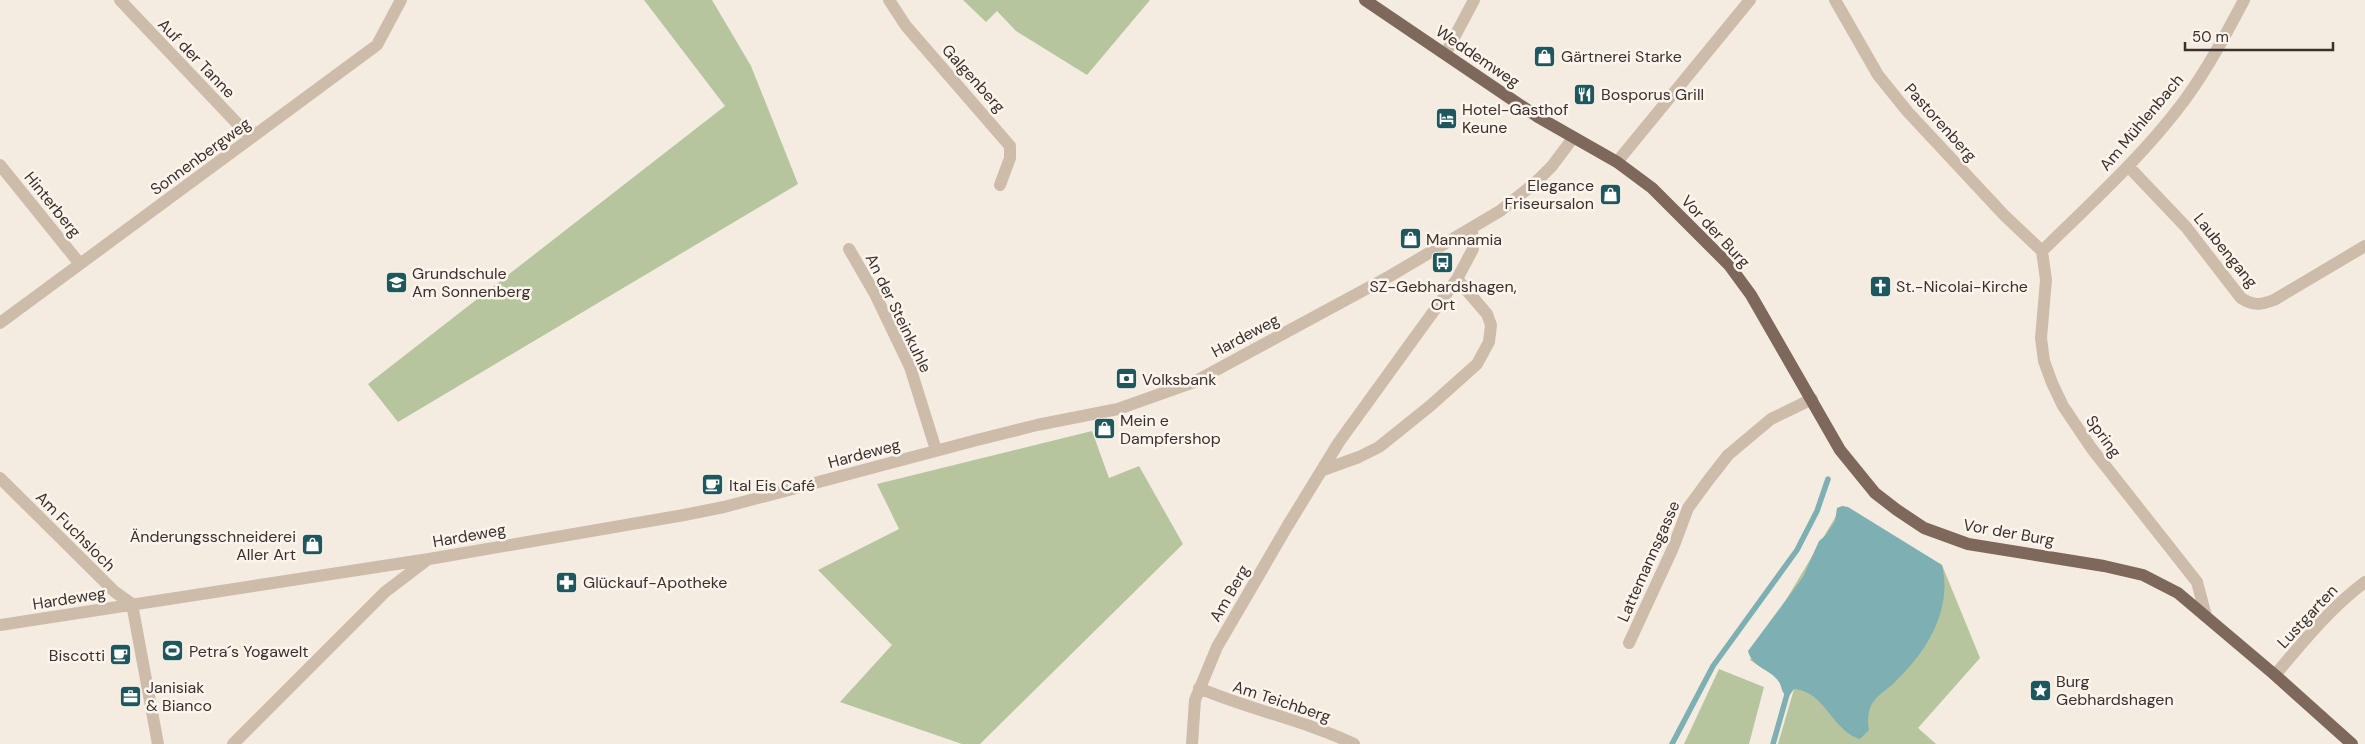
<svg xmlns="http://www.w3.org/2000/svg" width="2365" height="744" font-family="'DM Sans',sans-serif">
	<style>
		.green { fill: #b7c59f }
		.water { fill: #7eafb3 }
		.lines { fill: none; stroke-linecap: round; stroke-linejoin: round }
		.stream { stroke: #7eafb3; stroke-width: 5.5 }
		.minor { stroke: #cebcab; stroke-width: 12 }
		.major { stroke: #7e685b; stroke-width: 12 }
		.labels { text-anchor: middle; stroke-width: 5; stroke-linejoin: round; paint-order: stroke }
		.street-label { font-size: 16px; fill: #3b302b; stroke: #fbf5ed }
		.poi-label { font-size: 16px; fill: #3b302b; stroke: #fbf5ed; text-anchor: start }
	</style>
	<rect width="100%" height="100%" fill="#f4ece0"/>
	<path class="green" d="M 644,0 L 712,0 L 751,66 L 798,184 L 398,422 L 368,384 L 725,106 Z
		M 963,0 L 1150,0 L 1087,75 L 1016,31 L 997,11 L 986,22 Z
		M 1092,431 L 1109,478 L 1139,466 L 1183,544 L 980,744 L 962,744 L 840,702 L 892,645 L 818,570 L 899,529 L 877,484 Z
		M 1842,506 L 1942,565 L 1980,658 L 1918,728 L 1936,744 L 1778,744 L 1794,689 L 1750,660 Z
		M 1719,669 L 1764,687 L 1749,744 L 1684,744 Z"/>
	<path class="water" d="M 1842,506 L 1848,507 L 1942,565 C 1953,610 1926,653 1894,683 C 1888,689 1879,694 1874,701 C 1868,708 1867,721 1869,730 L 1860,739 C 1832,731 1825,691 1794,689 L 1789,696 L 1786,696 C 1781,691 1782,687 1779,682 C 1770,668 1753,669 1748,651 L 1803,577 L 1819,541 L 1825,536 L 1835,521 L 1837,508 Z"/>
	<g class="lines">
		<path class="stream" d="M 1672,744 L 1713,666 L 1797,550 L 1817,511 L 1828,479
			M 1773,744 L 1788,691"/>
		<path class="minor" d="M 120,0 L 251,138
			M 889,0 L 906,26 L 1010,146 L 1010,158 L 1000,185
			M 1835,0 L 1878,75 L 1907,111 L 2004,215 L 2042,251
			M 1446,53 L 1474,0
			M 1617,162 L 1750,0
			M 0,165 L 80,264
			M 2128,166 L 2186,227 L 2241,298 C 2253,306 2261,305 2274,300 L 2365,246
			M 849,249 L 875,294 L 910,367 L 936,450
			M 2042,251 L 2046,280 L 2041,338 L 2044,361 L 2052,383 L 2063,406 L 2092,449 L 2197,582 L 2206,616
			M 2042,251 C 2091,203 2143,156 2184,101 C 2207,70 2226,34 2244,0
			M 0,323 L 377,45 L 401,0
			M 1323,470 L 1359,457 L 1379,447 L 1430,406 L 1477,364 L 1489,342 L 1491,325 L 1487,314 L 1457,279
			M 0,478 L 115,592 L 132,604
			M 132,604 L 158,744
			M 0,625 L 429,559 L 684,515 L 724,507 L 977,440 L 1037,425 L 1118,409 L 1194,382 L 1390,276 L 1500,211 L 1535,183 L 1552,166 L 1573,138
			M 1629,643 L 1673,548 L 1688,508 L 1707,482 L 1728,455 L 1771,419 L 1812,399
			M 2275,675 C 2303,642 2330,608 2365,582
			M 1199,688 C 1250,710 1304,720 1354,744
			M 233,744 L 385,592 L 427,560
			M 1192,744 L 1195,700 L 1217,647 L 1288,525 L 1339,442 L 1457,279 L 1473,249 L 1472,228"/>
		<path class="major" d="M 1365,0 L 1538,117 L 1617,162 L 1652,188 L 1729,265 L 1751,295 L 1840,450 L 1875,493 L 1897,510 L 1924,528 L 1968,544 L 2104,566 L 2143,575 L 2178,593 L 2275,675 L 2352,744"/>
	</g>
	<defs>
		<symbol id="shop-square" viewBox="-11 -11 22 22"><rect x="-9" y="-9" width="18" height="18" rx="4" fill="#1e585f" stroke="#fbf5ed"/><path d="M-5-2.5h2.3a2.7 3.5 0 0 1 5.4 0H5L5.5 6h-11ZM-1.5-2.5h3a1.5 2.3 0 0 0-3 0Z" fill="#fff"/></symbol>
		<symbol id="restaurant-square" viewBox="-11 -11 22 22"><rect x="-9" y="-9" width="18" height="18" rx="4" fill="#1e585f" stroke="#fbf5ed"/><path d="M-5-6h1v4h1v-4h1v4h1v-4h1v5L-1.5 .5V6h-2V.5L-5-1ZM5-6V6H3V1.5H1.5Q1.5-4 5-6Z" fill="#fff"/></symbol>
		<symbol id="hotel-square" viewBox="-11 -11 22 22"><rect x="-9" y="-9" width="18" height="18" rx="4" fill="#1e585f" stroke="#fbf5ed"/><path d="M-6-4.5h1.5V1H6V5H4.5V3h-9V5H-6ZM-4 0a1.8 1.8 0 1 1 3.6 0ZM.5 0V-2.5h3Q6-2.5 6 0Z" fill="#fff"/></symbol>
		<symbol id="bus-square" viewBox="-11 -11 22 22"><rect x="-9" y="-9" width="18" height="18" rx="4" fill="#1e585f" stroke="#fbf5ed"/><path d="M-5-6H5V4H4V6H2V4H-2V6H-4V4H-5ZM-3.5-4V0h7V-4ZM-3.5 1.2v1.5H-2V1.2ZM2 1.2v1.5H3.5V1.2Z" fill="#fff"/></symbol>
		<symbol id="school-square" viewBox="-11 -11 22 22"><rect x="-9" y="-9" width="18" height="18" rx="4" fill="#1e585f" stroke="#fbf5ed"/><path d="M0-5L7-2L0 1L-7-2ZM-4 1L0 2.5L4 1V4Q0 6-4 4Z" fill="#fff"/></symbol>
		<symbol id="church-square" viewBox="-11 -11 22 22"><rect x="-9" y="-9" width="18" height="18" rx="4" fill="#1e585f" stroke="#fbf5ed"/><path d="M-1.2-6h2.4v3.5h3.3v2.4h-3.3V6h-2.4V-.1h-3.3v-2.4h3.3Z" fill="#fff"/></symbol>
		<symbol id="bank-square" viewBox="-11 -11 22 22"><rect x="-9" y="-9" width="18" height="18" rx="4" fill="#1e585f" stroke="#fbf5ed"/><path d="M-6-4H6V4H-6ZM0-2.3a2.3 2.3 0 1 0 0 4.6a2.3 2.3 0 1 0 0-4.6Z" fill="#fff"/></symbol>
		<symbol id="cafe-square" viewBox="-11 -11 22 22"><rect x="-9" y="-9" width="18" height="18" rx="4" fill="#1e585f" stroke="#fbf5ed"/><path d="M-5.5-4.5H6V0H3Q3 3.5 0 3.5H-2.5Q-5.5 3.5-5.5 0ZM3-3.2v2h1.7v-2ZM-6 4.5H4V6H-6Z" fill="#fff"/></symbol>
		<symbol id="pharmacy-square" viewBox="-11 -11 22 22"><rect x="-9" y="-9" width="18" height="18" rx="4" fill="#1e585f" stroke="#fbf5ed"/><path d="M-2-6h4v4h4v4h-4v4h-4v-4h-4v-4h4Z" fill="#fff"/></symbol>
		<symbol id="stadium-square" viewBox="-11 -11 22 22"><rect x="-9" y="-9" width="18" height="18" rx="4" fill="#1e585f" stroke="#fbf5ed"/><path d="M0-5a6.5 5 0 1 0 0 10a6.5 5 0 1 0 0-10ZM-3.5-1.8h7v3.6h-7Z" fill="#fff"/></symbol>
		<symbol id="sight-square" viewBox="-11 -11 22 22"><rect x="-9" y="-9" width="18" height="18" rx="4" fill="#1e585f" stroke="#fbf5ed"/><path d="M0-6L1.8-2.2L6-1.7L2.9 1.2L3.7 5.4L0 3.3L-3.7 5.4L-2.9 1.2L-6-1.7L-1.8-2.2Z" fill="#fff"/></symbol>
		<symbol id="office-square" viewBox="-11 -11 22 22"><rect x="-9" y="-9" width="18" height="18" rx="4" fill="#1e585f" stroke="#fbf5ed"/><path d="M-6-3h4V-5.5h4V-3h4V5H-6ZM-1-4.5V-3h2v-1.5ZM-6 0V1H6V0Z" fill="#fff"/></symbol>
	</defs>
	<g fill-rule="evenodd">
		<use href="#shop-square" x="1532" y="44" width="25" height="25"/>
		<use href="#restaurant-square" x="1572" y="82" width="25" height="25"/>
		<use href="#hotel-square" x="1434" y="106" width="25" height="25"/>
		<use href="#shop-square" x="1598" y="182" width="25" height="25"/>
		<use href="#shop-square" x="1398" y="226" width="25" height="25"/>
		<use href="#bus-square" x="1430" y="250" width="25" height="25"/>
		<use href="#school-square" x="384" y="270" width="25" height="25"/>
		<use href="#church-square" x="1868" y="274" width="25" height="25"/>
		<use href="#bank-square" x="1114" y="366" width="25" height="25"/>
		<use href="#shop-square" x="1092" y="416" width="25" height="25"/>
		<use href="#cafe-square" x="700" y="472" width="25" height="25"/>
		<use href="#shop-square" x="300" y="532" width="25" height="25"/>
		<use href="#pharmacy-square" x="554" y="570" width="25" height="25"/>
		<use href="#stadium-square" x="160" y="638" width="25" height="25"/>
		<use href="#cafe-square" x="108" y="642" width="25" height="25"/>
		<use href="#sight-square" x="2028" y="678" width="25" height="25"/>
		<use href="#office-square" x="118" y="684" width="25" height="25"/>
	</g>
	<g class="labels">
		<g class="street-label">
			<text transform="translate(1478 56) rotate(34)" y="6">Weddemweg</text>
			<text transform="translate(197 58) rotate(46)" y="6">Auf der Tanne</text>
			<text transform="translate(974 78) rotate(48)" y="6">Galgenberg</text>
			<text transform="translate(1941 122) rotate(48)" y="6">Pastorenberg</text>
			<text transform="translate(2141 122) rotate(-50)" y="6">Am Mühlenbach</text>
			<text transform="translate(200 156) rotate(-36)" y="6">Sonnenbergweg</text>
			<text transform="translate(53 204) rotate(51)" y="6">Hinterberg</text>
			<text transform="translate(1716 231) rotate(47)" y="6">Vor der Burg</text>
			<text transform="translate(2226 250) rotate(51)" y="6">Laubengang</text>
			<text transform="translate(899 313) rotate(64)" y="6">An der Steinkuhle</text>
			<text transform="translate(1245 335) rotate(-28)" y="6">Hardeweg</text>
			<text transform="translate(2104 436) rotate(54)" y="6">Spring</text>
			<text transform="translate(864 453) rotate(-15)" y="6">Hardeweg</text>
			<text transform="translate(76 531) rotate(45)" y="6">Am Fuchsloch</text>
			<text transform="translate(2009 532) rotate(10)" y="6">Vor der Burg</text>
			<text transform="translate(469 535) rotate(-10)" y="6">Hardeweg</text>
			<text transform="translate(1648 561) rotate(-66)" y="6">Lattemannsgasse</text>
			<text transform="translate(1229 593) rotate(-60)" y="6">Am Berg</text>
			<text transform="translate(69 598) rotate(-9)" y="6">Hardeweg</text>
			<text transform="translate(2307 616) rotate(-47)" y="6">Lustgarten</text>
			<text transform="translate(1282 701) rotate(18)" y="6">Am Teichberg</text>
		</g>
		<g class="poi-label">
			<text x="1561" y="62">Gärtnerei Starke</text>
			<text x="1601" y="100">Bosporus Grill</text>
			<text x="1462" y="115">Hotel-Gasthof<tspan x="1462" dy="18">Keune</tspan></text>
			<text x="1594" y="191" text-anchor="end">Elegance<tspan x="1594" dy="18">Friseursalon</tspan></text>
			<text x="1426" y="245">Mannamia</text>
			<text x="412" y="279">Grundschule<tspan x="412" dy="18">Am Sonnenberg</tspan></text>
			<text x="1443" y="292" text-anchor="middle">SZ-Gebhardshagen,<tspan x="1443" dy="18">Ort</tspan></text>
			<text x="1896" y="292">St.-Nicolai-Kirche</text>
			<text x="1142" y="385">Volksbank</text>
			<text x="1120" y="426">Mein e<tspan x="1120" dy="18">Dampfershop</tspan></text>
			<text x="729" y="491">Ital Eis Café</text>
			<text x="296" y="542" text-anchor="end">Änderungsschneiderei<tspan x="296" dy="18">Aller Art</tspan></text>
			<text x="583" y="588">Glückauf-Apotheke</text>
			<text x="189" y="657">Petra´s Yogawelt</text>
			<text x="105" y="661" text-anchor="end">Biscotti</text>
			<text x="2056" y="687">Burg<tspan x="2056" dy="18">Gebhardshagen</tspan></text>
			<text x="146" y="693">Janisiak<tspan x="146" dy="18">&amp; Bianco</tspan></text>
		</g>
	</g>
	<path d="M2185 42v8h148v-8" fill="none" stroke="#3b302b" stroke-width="2.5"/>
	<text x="2192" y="42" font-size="15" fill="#3b302b" stroke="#fbf5ed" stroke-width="4" paint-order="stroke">50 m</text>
</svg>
